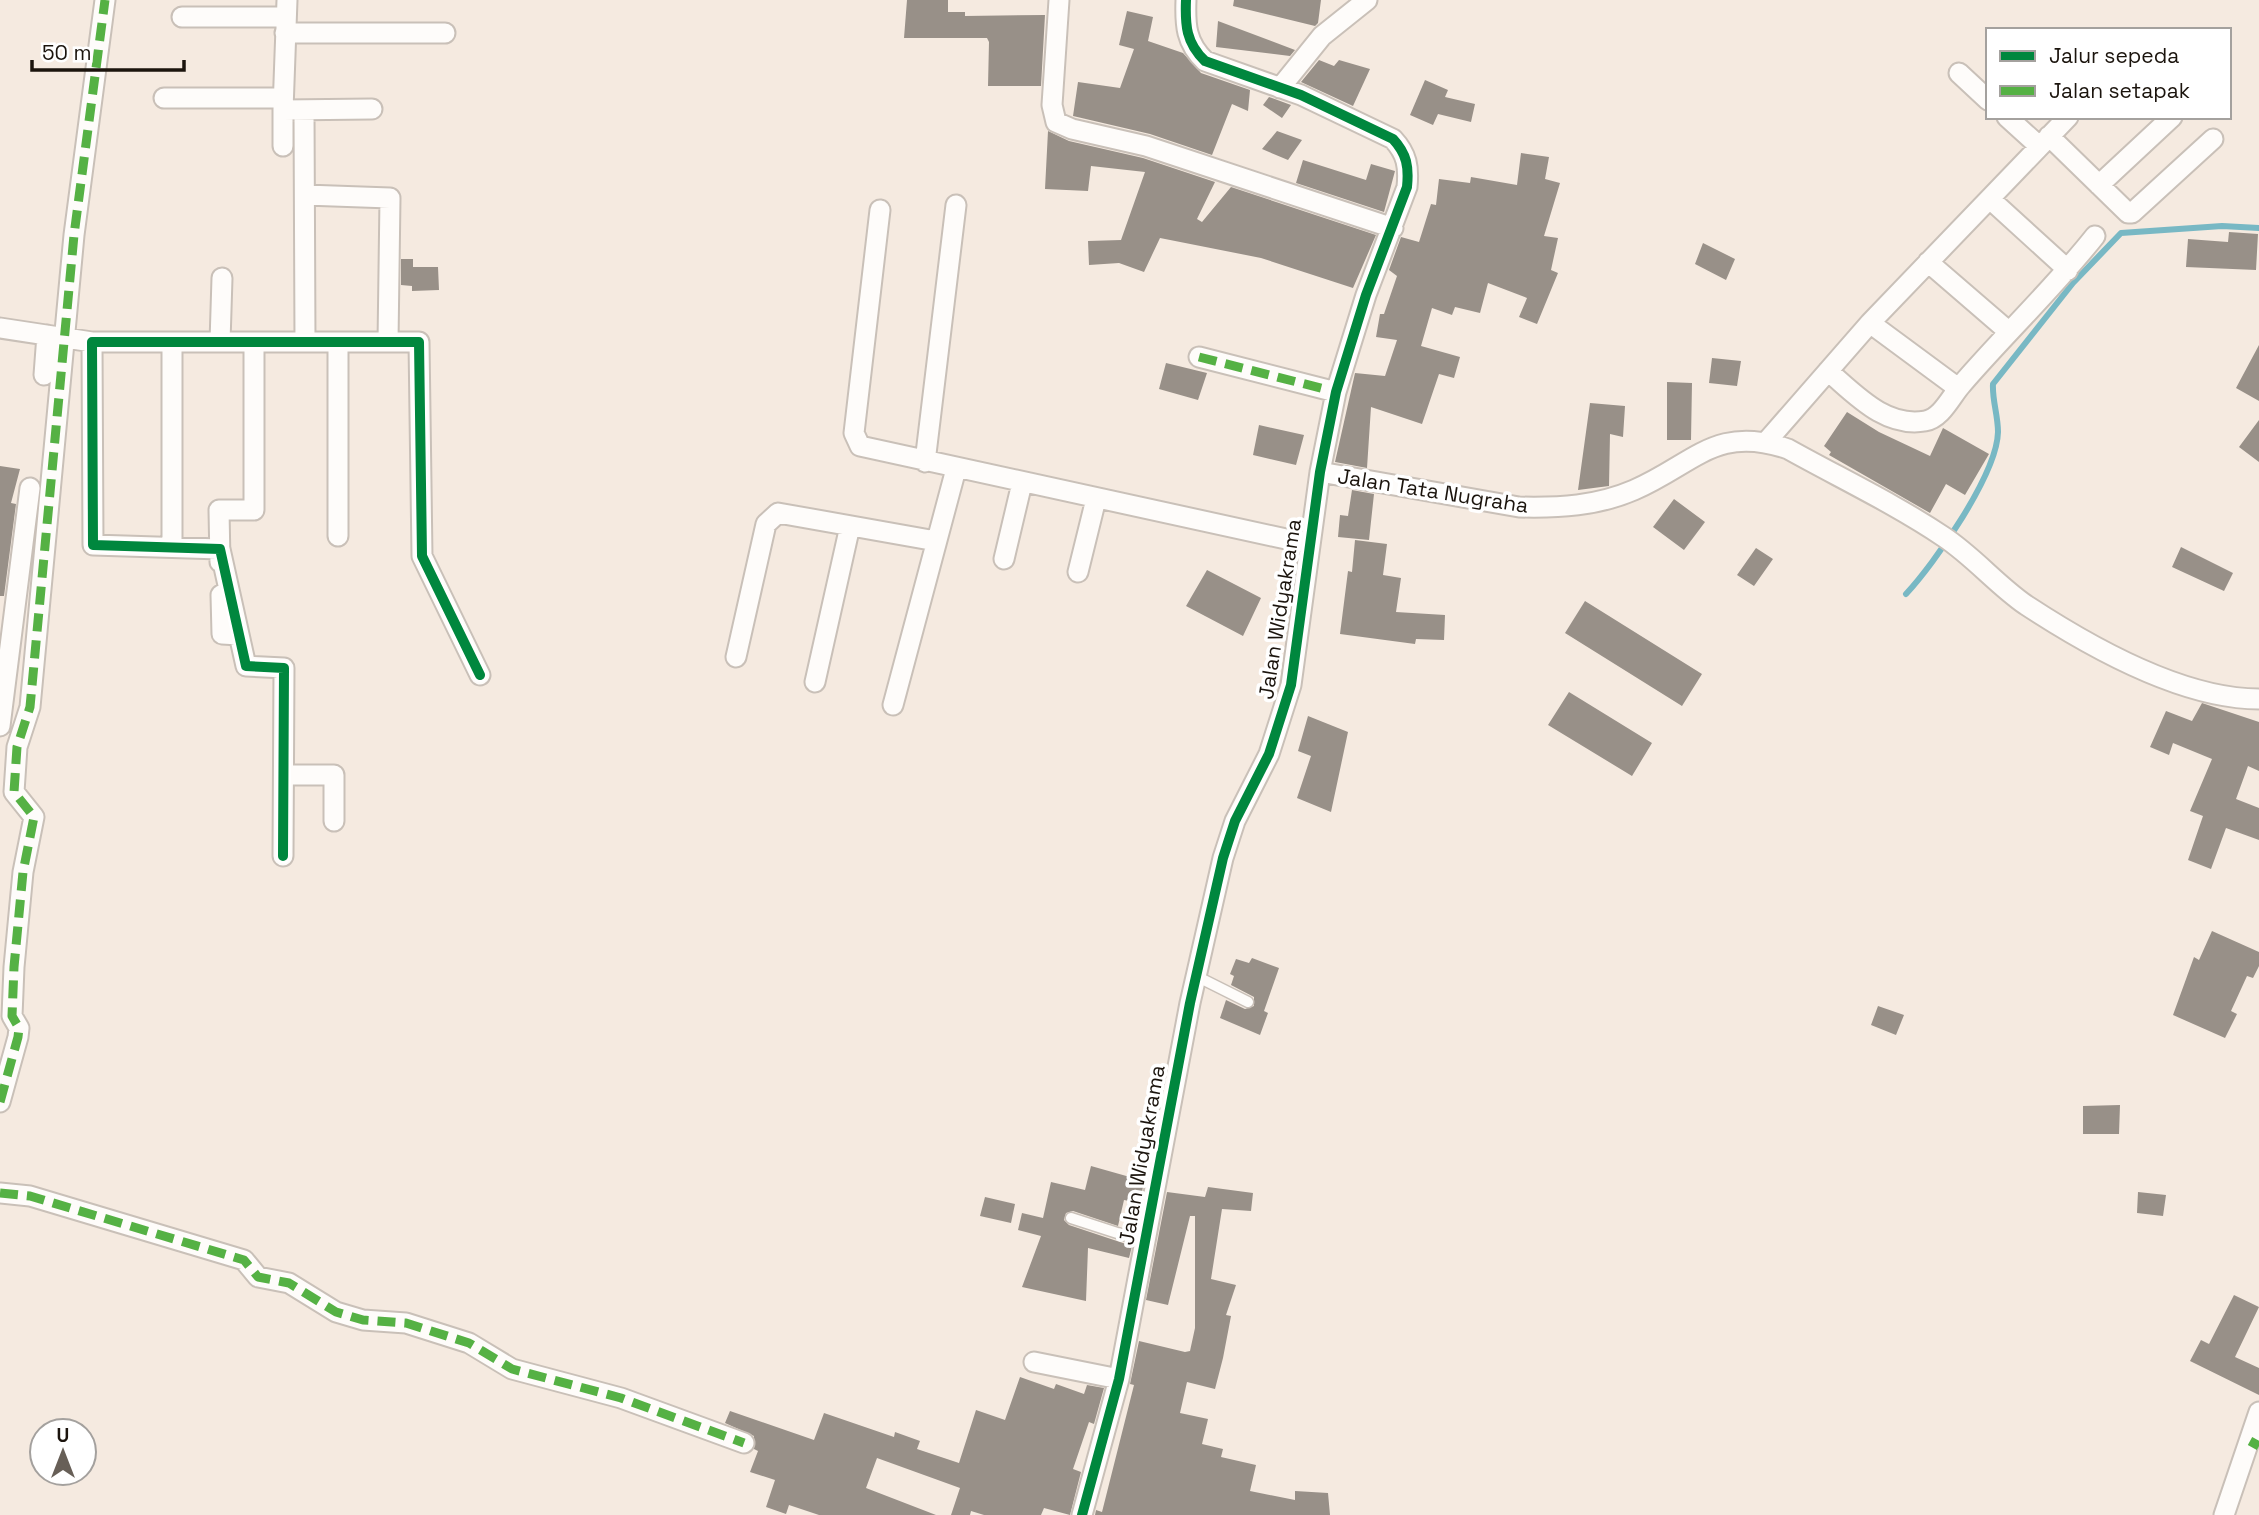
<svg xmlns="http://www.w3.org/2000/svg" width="2259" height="1515" font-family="'Space Grotesk',sans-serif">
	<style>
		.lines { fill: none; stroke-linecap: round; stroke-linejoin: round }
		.stream { stroke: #78b8c4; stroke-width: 6 }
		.building { fill: #989088 }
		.lane-casing { stroke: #c9c0b8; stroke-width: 13 }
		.street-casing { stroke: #c9c0b8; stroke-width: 23 }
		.lane { stroke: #fefcfa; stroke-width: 10 }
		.street { stroke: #fefcfa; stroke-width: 19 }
		.quiet { stroke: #55b144; stroke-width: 9; stroke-dasharray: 18 9; stroke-linecap: butt }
		.cycleway-casing { stroke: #fff; stroke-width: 15 }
		.cycleway { stroke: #00873e; stroke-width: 10 }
		.labels { text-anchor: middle; stroke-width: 7; stroke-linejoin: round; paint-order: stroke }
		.street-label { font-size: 21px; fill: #1b140d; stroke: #fff }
	</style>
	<rect width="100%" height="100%" fill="#f5eae0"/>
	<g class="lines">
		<path class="stream" d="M 1906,594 C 1935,563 1997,474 1998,432 C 1998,415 1992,400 1993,384 L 2073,283 L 2121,233 L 2222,226 L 2259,228"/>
	</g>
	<path class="building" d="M 907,0 L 948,0 L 948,12 L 965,12 L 965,16 L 1045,15 L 1041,86 L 988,86 L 989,42 L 987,38 L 904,38 Z
		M 1234,0 L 1321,0 L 1318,23 L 1315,26 L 1233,6 Z
		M 1127,11 L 1153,17 L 1148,41 L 1183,53 L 1201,73 L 1250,90 L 1248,111 L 1232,104 L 1212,155 L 1150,134 L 1073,116 L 1078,82 L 1120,88 L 1134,49 L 1119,45 Z
		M 1218,21 L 1295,50 L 1290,56 L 1216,47 Z
		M 1319,60 L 1334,66 L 1339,60 L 1370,69 L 1353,106 L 1301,82 Z
		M 1425,80 L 1448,90 L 1445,97 L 1475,104 L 1471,122 L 1438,114 L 1433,125 L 1410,115 Z
		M 1269,97 L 1291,105 L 1282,118 L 1263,105 Z
		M 1048,131 L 1069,141 L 1143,158 L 1215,182 L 1197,219 L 1202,222 L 1231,187 L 1376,235 L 1353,288 L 1261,258 L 1160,238 L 1144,272 L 1119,263 L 1089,265 L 1088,241 L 1121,240 L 1145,172 L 1091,166 L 1088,191 L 1045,189 Z
		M 1277,131 L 1302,140 L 1288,160 L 1262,149 Z
		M 1521,153 L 1549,157 L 1545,179 L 1560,183 L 1544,236 L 1558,238 L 1551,270 L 1558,273 L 1537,324 L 1519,317 L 1527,298 L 1488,283 L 1480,313 L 1455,307 L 1452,315 L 1432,308 L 1421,346 L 1460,357 L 1454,378 L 1439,374 L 1422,424 L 1371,407 L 1367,468 L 1335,462 L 1355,373 L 1385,376 L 1397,340 L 1376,337 L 1380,314 L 1384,314 L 1397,276 L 1389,270 L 1401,237 L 1419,242 L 1431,204 L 1436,205 L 1439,179 L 1470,183 L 1471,177 L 1517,185 Z
		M 1303,160 L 1366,180 L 1371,164 L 1395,171 L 1384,212 L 1296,183 Z
		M 2229,232 L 2258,234 L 2256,270 L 2186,267 L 2188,239 L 2228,242 Z
		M 1703,243 L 1735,259 L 1726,280 L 1695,264 Z
		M 401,259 L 413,259 L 413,267 L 438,267 L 439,290 L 412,291 L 412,286 L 401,285 Z
		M 2259,345 L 2259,401 L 2236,388 Z
		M 1712,358 L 1741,361 L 1737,386 L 1709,383 Z
		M 1166,363 L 1207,373 L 1198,400 L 1159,389 Z
		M 1667,382 L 1692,383 L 1691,440 L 1667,440 Z
		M 1590,403 L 1625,406 L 1623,437 L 1610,434 L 1609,486 L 1578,490 Z
		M 1847,412 L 1879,432 L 1930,456 L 1943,428 L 1989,454 L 1965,495 L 1946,484 L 1930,513 L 1829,455 L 1831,452 L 1824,446 Z
		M 2259,420 L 2259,462 L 2239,447 Z
		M 1259,425 L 1304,435 L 1296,465 L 1253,455 Z
		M 0,466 L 20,469 L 11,503 L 16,504 L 4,596 L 0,596 Z
		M 1352,490 L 1374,494 L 1369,540 L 1338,537 L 1340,515 L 1348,516 Z
		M 1674,499 L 1705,522 L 1684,550 L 1653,527 Z
		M 1355,540 L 1387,544 L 1383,575 L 1401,578 L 1396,612 L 1445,615 L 1444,640 L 1416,639 L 1415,644 L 1340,634 L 1348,571 L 1352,572 Z
		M 2181,547 L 2233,573 L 2224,591 L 2172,567 Z
		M 1756,548 L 1773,559 L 1754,586 L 1737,575 Z
		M 1207,570 L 1261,598 L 1243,636 L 1186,606 Z
		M 1585,601 L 1702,674 L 1682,706 L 1565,633 Z
		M 1569,692 L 1652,743 L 1632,776 L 1548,725 Z
		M 2202,703 L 2259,722 L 2259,771 L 2248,766 L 2236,799 L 2259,808 L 2259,840 L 2226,828 L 2211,869 L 2188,860 L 2203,816 L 2190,811 L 2212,759 L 2173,743 L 2169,755 L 2150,747 L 2166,711 L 2192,721 Z
		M 1308,716 L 1348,732 L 1331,812 L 1297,798 L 1311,756 L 1298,751 Z
		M 2212,931 L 2259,952 L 2259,966 L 2253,978 L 2247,976 L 2231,1011 L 2237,1014 L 2225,1038 L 2173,1015 L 2194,957 L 2199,960 Z
		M 1252,958 L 1279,968 L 1264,1011 L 1268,1013 L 1260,1035 L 1220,1018 L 1226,1000 L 1245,1009 L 1254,1006 L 1254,997 L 1231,985 L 1234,976 L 1230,974 L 1236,959 L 1249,963 Z
		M 1878,1006 L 1904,1015 L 1896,1035 L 1871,1025 Z
		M 2120,1105 L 2119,1134 L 2083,1134 L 2083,1106 Z
		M 1091,1166 L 1144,1181 L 1140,1203 L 1124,1200 L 1118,1226 L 1073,1211 L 1066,1213 L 1064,1220 L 1069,1225 L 1132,1246 L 1129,1258 L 1088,1248 L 1086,1301 L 1022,1287 L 1041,1236 L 1018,1230 L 1022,1213 L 1043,1218 L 1051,1182 L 1085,1190 Z
		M 1208,1187 L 1253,1193 L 1251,1211 L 1222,1209 L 1211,1279 L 1236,1285 L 1226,1315 L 1231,1316 L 1223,1358 L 1215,1389 L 1187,1382 L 1180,1413 L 1208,1419 L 1202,1444 L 1223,1449 L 1221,1457 L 1256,1465 L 1250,1491 L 1295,1500 L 1295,1491 L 1328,1493 L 1330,1515 L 1095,1515 L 1096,1510 L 1102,1512 L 1134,1385 L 1130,1384 L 1139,1341 L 1185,1352 L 1190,1351 L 1195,1328 L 1195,1216 L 1190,1216 L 1168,1305 L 1146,1300 L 1167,1192 L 1205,1197 Z
		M 2138,1192 L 2166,1195 L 2163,1216 L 2137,1213 Z
		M 985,1197 L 1015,1204 L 1011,1223 L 980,1216 Z
		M 2234,1295 L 2259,1307 L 2235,1357 L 2259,1368 L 2259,1395 L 2190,1361 L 2201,1340 L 2209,1344 Z
		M 1020,1377 L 1054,1389 L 1056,1384 L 1084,1394 L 1087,1385 L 1104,1388 L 1094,1424 L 1089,1422 L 1073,1469 L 1081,1472 L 1070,1515 L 1044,1508 L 1041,1515 L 984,1515 L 971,1511 L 970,1515 L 951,1515 L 960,1488 L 877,1458 L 866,1488 L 936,1515 L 819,1515 L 789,1505 L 786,1514 L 766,1507 L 775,1480 L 750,1472 L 758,1451 L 754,1449 L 754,1436 L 725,1423 L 730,1411 L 814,1440 L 824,1413 L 894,1437 L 895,1432 L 920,1441 L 917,1449 L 959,1463 L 976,1410 L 1005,1420 Z"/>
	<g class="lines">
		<defs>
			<path id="lane" d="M 1196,976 L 1248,1002
				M 1071,1218 L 1145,1242"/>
			<path id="street" d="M 287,0 L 283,110 L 372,109
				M 1059,0 L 1052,105 L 1056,122 L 1072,129 L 1146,146 L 1393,228
				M 182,17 L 286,17
				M 285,33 L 445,33
				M 1959,73 L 1988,100
				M 1280,88 L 1322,36 L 1367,0
				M 164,98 L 283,98
				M 283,110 L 283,146
				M 304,110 L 305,342
				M 2007,117 L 2039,146
				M 2049,136 L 2128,213 L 2132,213 L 2213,139
				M 2099,185 L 2172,117
				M 305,195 L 390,198 L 388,342
				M 1990,199 L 2068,270
				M 880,210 L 854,433 L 860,446 L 1309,544
				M 1928,262 L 2008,331
				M 1870,323 L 1958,388
				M 0,328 L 92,342
				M 172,342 L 172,547
				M 220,342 L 222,278
				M 338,342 L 338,536
				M 1199,357 L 1336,392
				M 1828,371 C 1855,394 1885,428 1925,421 C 1942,418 1951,396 1962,384 C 2005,334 2054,288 2095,236
				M 44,375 L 47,335
				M 1767,441 L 1870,323 L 2068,117
				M 925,462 L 956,205
				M 1320,472 L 1519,507 C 1559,508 1597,506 1634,490 C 1694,464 1716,424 1788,449 C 1840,478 1895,504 1944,537 C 1974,557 1997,585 2026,605 C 2090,647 2182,699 2259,699
				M 1004,559 L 1022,483
				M 220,562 L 219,510 L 254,510 L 254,342
				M 1078,572 L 1096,499
				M 221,595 L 222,634 L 239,635
				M 736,657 L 766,524 L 778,513 L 936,541
				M 815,682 L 850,526
				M 893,705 L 956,469
				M 0,726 L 30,488
				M 284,775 L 334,775 L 334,821
				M 283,856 L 284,668 L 246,666 L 220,549 L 93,545 L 92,342 L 419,342 L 422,556 L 480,675
				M 0,1102 L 18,1037 L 19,1028 L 12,1016 L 14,967 L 23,872 L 34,817 L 14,792 L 17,747 L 30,707 L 74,235 L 105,0
				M 0,1193 L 30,1196 L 244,1260 L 258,1277 L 289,1283 L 336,1312 L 363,1320 L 406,1323 L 469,1343 L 512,1369 L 621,1398 L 744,1443
				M 1034,1362 L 1119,1379
				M 1082,1515 L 1119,1379 L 1190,1003 L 1223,858 L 1235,821 L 1269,754 L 1291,685 L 1320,472 L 1336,392 L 1366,295 L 1407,187 C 1409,167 1407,154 1393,139 L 1301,95 L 1205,61 C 1186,43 1185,25 1186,0
				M 2224,1515 L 2259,1412"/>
		</defs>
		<use href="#lane" class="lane-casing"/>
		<use href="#street" class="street-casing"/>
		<use href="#lane" class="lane"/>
		<use href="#street" class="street"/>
		<path class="quiet" d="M 1199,357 L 1336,392
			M 0,1102 L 18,1037 L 19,1028 L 12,1016 L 14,967 L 23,872 L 34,817 L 14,792 L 17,747 L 30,707 L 74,235 L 105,0
			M 0,1193 L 30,1196 L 244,1260 L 258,1277 L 289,1283 L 336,1312 L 363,1320 L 406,1323 L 469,1343 L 512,1369 L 621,1398 L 744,1443
			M 2250,1441 L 2259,1446"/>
		<defs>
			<path id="cycleway" d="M 283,856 L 284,668 L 246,666 L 220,549 L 93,545 L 92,342 L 419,342 L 422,556 L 480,675
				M 1082,1515 L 1119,1379 L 1190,1003 L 1223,858 L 1235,821 L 1269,754 L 1291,685 L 1320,472 L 1336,392 L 1366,295 L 1407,187 C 1409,167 1407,154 1393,139 L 1301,95 L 1205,61 C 1186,43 1185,25 1186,0"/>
		</defs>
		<use href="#cycleway" class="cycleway-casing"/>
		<use href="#cycleway" class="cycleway"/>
	</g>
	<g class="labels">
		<g class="street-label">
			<text transform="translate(1433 491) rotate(9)" y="7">Jalan Tata Nugraha</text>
			<text transform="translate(1280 609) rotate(-81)" y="7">Jalan Widyakrama</text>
			<text transform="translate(1142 1155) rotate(-80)" y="7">Jalan Widyakrama</text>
		</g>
	</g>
	<rect x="1986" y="28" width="245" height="91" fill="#ffffff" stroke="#a4a19e" stroke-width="2"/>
	<rect x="2000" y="51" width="35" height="10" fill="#00873e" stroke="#a4a19e" stroke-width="2"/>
	<text x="2049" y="63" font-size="21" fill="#1b140d">Jalur sepeda</text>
	<rect x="2000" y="86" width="35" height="10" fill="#55b144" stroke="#a4a19e" stroke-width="2"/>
	<text x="2049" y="98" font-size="21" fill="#1b140d">Jalan setapak</text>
	<g transform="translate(63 1452)"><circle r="33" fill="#ffffff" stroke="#a4a19e" stroke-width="2"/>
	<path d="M0-5L12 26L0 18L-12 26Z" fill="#675f57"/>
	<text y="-10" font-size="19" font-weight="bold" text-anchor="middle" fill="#1b140d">U</text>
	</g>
	<path d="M32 60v10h152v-10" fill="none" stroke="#1b140d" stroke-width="3.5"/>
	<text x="42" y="60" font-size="21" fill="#1b140d" stroke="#ffffff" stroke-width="5" paint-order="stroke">50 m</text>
</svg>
